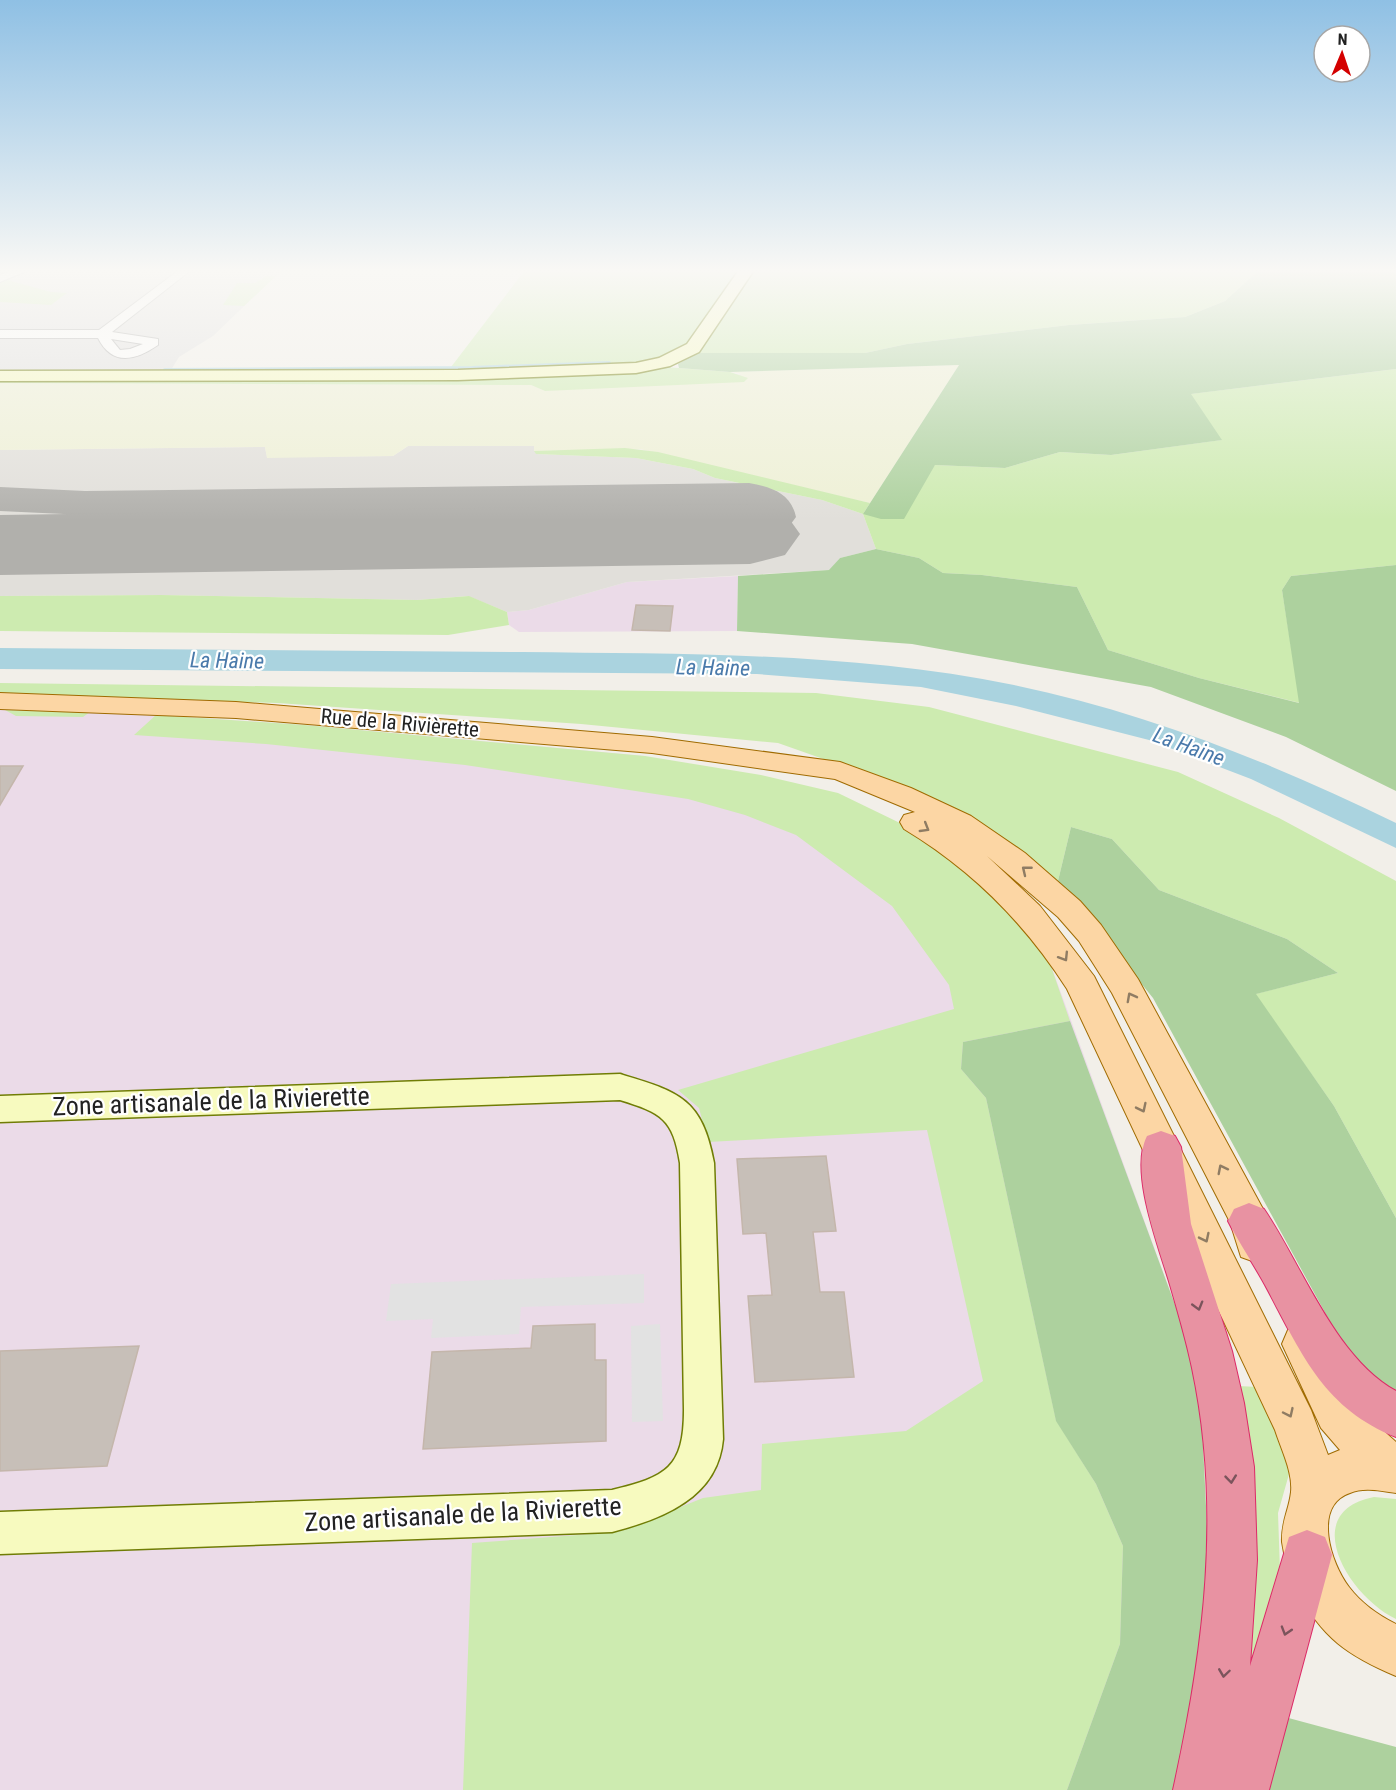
<svg xmlns="http://www.w3.org/2000/svg" width="1396" height="1790" font-family="'Roboto Condensed',sans-serif">
	<style>
		.residential { fill: #e0dfdf }
		.industrial { fill: #ebdbe8 }
		.airport { fill: #e1dfda }
		.farmland { fill: #eef0d5 }
		.grass { fill: #cdebb0 }
		.forest { fill: #add19e }
		.parking { fill: #e2e2e2 }
		.water { fill: #aad3df }
		.lines { fill: none; stroke-linecap: round; stroke-linejoin: round }
		.stream { stroke: #aad3df; stroke-width: 4 }
		.taxiway { fill: #b1b0ac; fill-rule: evenodd }
		.runway { fill: #b1b0ac; fill-rule: evenodd }
		.building { fill: #c7bfb8; stroke: #c4b6ab; stroke-width: 1.5 }
		.street-casing { stroke: #a9a9a9; stroke-width: 2 }
		.secondary-casing { stroke: #707d05; stroke-width: 3 }
		.primary-casing { stroke: #a06b00; stroke-width: 2 }
		.highway-casing { stroke: #dc2a67; stroke-width: 2 }
		.street { fill: #fff; fill-rule: evenodd }
		.secondary { fill: #f7fabf; fill-rule: evenodd }
		.primary { fill: #fcd6a4; fill-rule: evenodd }
		.highway { fill: #e892a2; fill-rule: evenodd }
		.oneway { stroke: #8f7c63 }
		.oneway2 { stroke: #7b545c }
		.labels { text-anchor: middle; stroke-width: 4.5; stroke-linejoin: round; paint-order: stroke }
		.street-label { font-size: 21px; fill: #222; stroke: #fff }
		.water-label { font-size: 22px; font-style: italic; fill: #4a7aab; stroke: #fff }
		.near-street-label { font-size: 26px; fill: #222; stroke: #fff }
	</style>
	<rect width="100%" height="100%" fill="#f2efe9"/>
	<path class="residential" d="M 0,270 L 282,270 L 213,336 L 179,357 L 169,373 L 0,373 Z"/>
	<path class="industrial" d="M 738,576 L 737,631 L 519,632 L 509,625 L 507,612 L 529,610 L 627,582 Z
		M 0,710 L 156,715 L 304,725 L 645,756 L 1046,952 L 1191,1348 L 1145,1790 L 0,1790 Z"/>
	<path class="airport" d="M 408,446 L 535,446 L 536,454 L 636,458 L 693,469 L 715,478 L 822,500 L 863,514 L 876,549 L 840,558 L 830,570 L 627,582 L 529,610 L 507,612 L 468,596 L 417,600 L 161,595 L 0,596 L 0,450 L 265,447 L 267,457 L 393,456 Z"/>
	<path class="farmland" d="M 959,365 L 870,503 L 640,449 L 534,451 L 534,446 L 408,446 L 393,456 L 267,458 L 265,447 L 0,450 L 0,383 L 531,385 L 545,391 L 743,374 L 730,372 Z"/>
	<path class="grass" d="M 525,270 L 1259,270 L 1225,301 L 1185,317 L 1069,325 L 907,344 L 865,353 L 696,353 L 678,364 L 448,371 Z
		M 266,276 L 276,276 L 244,306 L 223,305 L 237,283 L 255,283 Z
		M 4,279 L 51,292 L 67,293 L 51,305 L 0,302 L 0,280 Z
		M 666,367 L 730,372 L 748,378 L 744,382 L 545,391 L 531,385 L 0,383 L 0,380 L 633,372 Z
		M 1396,369 L 1396,565 L 1291,576 L 1282,590 L 1300,703 L 1199,678 L 1108,650 L 1077,587 L 982,575 L 943,573 L 919,558 L 876,549 L 863,514 L 822,500 L 715,478 L 693,469 L 636,458 L 536,454 L 534,451 L 625,448 L 658,452 L 870,503 L 863,514 L 935,465 L 1005,468 L 1060,452 L 1111,455 L 1221,440 L 1190,394 Z
		M 161,595 L 417,600 L 469,596 L 507,612 L 509,625 L 448,635 L 0,631 L 0,596 Z
		M 0,683 L 816,693 L 929,707 L 1178,772 L 1279,818 L 1396,881 L 1396,1218 L 1334,1106 L 1255,994 L 1338,973 L 1287,939 L 1159,890 L 1112,839 L 1071,827 L 1058,881 L 934,798 L 778,743 L 581,724 L 277,703 L 0,695 Z
		M 5,710 L 90,712 L 83,717 L 16,716 Z
		M 156,715 L 304,725 L 645,756 L 761,775 L 838,793 L 933,839 L 980,872 L 1046,952 L 1070,1021 L 963,1042 L 961,1069 L 986,1098 L 1056,1420 L 1096,1484 L 1123,1546 L 1120,1644 L 1067,1790 L 463,1790 L 472,1543 L 618,1532 L 703,1498 L 761,1490 L 762,1444 L 906,1431 L 983,1381 L 927,1130 L 708,1142 L 699,1108 L 678,1090 L 954,1009 L 949,985 L 892,906 L 796,835 L 745,815 L 688,799 L 465,765 L 266,744 L 134,735 Z
		M 1238,1386 L 1258,1387 L 1291,1467 L 1278,1513 L 1280,1571 L 1248,1707 Z
		M 1374,1497 L 1396,1499 L 1396,1619 C 1349,1597 1297,1512 1374,1497 Z"/>
	<path class="forest" d="M 1259,270 L 1396,270 L 1396,369 L 1191,394 L 1222,440 L 1111,455 L 1060,452 L 1005,468 L 935,465 L 904,519 L 881,519 L 863,514 L 959,365 L 730,372 L 679,368 L 678,364 L 696,353 L 865,353 L 907,344 L 1069,325 L 1185,317 L 1225,301 Z
		M 876,549 L 919,558 L 943,573 L 982,575 L 1077,587 L 1108,650 L 1199,678 L 1299,703 L 1282,590 L 1291,576 L 1396,565 L 1396,791 L 1286,737 L 1151,687 L 912,644 L 737,631 L 738,576 L 829,570 L 840,558 Z
		M 1071,827 L 1112,839 L 1159,890 L 1287,939 L 1338,973 L 1256,994 L 1334,1106 L 1396,1218 L 1396,1399 L 1346,1351 L 1153,998 L 1058,881 Z
		M 1070,1021 L 1191,1348 L 1202,1424 L 1209,1567 L 1248,1707 L 1396,1747 L 1396,1790 L 1067,1790 L 1120,1644 L 1123,1546 L 1096,1484 L 1056,1421 L 986,1098 L 961,1069 L 963,1042 Z"/>
	<path class="parking" d="M 644,1274 L 644,1303 L 521,1307 L 519,1334 L 431,1338 L 433,1319 L 386,1321 L 391,1284 Z
		M 660,1324 L 663,1421 L 632,1422 L 631,1326 Z"/>
	<path class="water" d="M 0,648 C 174,649 348,651 522,652 C 687,654 851,652 1014,685 C 1148,713 1273,763 1396,823 L 1396,848 L 1251,779 L 1149,740 L 1016,706 L 921,687 L 757,674 L 0,669 Z"/>
	<g class="lines">
		<path class="stream" d="M 165,370 L 472,368 L 609,363"/>
		<path class="taxiway" d="M 749,483 C 771,487 791,493 796,517 L 779,540 L 750,546 L 736,543 L 730,534 L 736,525 L 751,522 L 756,516 L 755,509 L 749,507 L 85,515 L 0,511 L 0,487 L 85,491 Z"/>
		<path class="runway" d="M 750,504 L 785,513 L 800,534 L 785,555 L 750,564 L 0,575 L 0,515 Z"/>
	</g>
	<path class="building" d="M 636,605 L 673,606 L 670,631 L 632,630 Z
		M 0,766 L 23,766 L 0,805 Z
		M 826,1156 L 836,1231 L 813,1232 L 820,1292 L 844,1292 L 854,1377 L 755,1382 L 748,1296 L 772,1295 L 766,1233 L 743,1234 L 737,1159 Z
		M 595,1324 L 595,1360 L 606,1360 L 606,1441 L 423,1449 L 432,1352 L 531,1348 L 533,1326 Z
		M 139,1346 L 107,1466 L 0,1471 L 0,1351 Z"/>
	<g class="lines">
		<defs>
			<path id="street" d="M 13,270 L 29,270 L 0,282 L 0,275 Z
				M 179,270 L 191,270 L 112,332 L 158,339 L 158,345 C 135,361 112,366 98,338 L 0,338 L 0,330 L 99,330 ZM 111,339 L 143,344 L 130,349 L 120,350 Z"/>
			<path id="secondary" d="M 739,270 L 754,270 L 699,352 L 670,366 L 636,373 L 458,380 L 0,381 L 0,371 L 458,370 L 636,363 L 659,358 L 687,344 Z
				M 620,1074 C 679,1092 702,1098 714,1163 L 723,1439 C 718,1498 662,1519 612,1532 L 0,1554 L 0,1512 L 612,1490 C 666,1477 684,1468 684,1410 L 680,1163 C 673,1119 662,1113 620,1100 L 0,1122 L 0,1096 Z"/>
			<path id="primary" d="M 0,693 L 236,702 L 652,737 L 840,762 L 911,788 L 971,816 L 1025,853 L 1080,901 L 1101,925 L 1138,979 L 1263,1209 L 1275,1245 L 1269,1257 L 1255,1262 L 1241,1257 L 1230,1222 L 1112,993 L 1079,941 L 1058,917 L 987,856 L 1040,906 L 1094,976 L 1311,1410 L 1328,1455 L 1340,1450 L 1321,1428 L 1282,1344 L 1288,1330 L 1303,1325 L 1318,1330 L 1353,1398 L 1367,1416 L 1396,1442 L 1396,1493 C 1381,1491 1364,1487 1350,1493 C 1312,1506 1331,1564 1349,1587 C 1361,1603 1378,1615 1396,1624 L 1396,1676 C 1349,1656 1320,1637 1298,1590 C 1291,1576 1284,1558 1282,1542 C 1281,1522 1289,1510 1291,1492 C 1293,1472 1281,1449 1275,1430 L 1067,989 C 1024,922 972,870 904,829 L 900,822 L 904,815 L 915,812 L 835,779 L 652,753 L 236,718 L 0,709 Z"/>
			<path id="highway" d="M 1161,1131 L 1175,1136 L 1181,1147 L 1191,1224 L 1232,1351 L 1244,1403 L 1254,1467 L 1257,1560 L 1250,1666 L 1289,1537 L 1307,1530 L 1325,1537 L 1332,1555 L 1269,1790 L 1173,1790 C 1204,1650 1222,1510 1192,1368 C 1186,1340 1178,1312 1170,1285 C 1159,1247 1129,1172 1147,1136 Z
				M 1249,1203 L 1264,1209 C 1302,1265 1335,1358 1396,1391 L 1396,1437 C 1322,1408 1300,1350 1265,1285 C 1253,1263 1239,1243 1228,1221 L 1234,1209 Z"/>
		</defs>
		<use href="#street" class="street-casing"/>
		<use href="#secondary" class="secondary-casing"/>
		<use href="#primary" class="primary-casing"/>
		<use href="#highway" class="highway-casing"/>
		<use href="#street" class="street"/>
		<use href="#secondary" class="secondary"/>
		<use href="#primary" class="primary"/>
		<use href="#highway" class="highway"/>
	</g>
	<defs><path id="oneway-chevron" d="M-2-3.5L2.5 0L-2 3.5" fill="none" stroke-width="1.6" stroke-linecap="round" stroke-linejoin="round" transform="scale(1.5)"/></defs>
	<g class="oneway">
		<use href="#oneway-chevron" transform="translate(925 828) rotate(31)"/>
		<use href="#oneway-chevron" transform="translate(1026 870) rotate(-141)"/>
		<use href="#oneway-chevron" transform="translate(1064 957) rotate(58)"/>
		<use href="#oneway-chevron" transform="translate(1131 997) rotate(-118)"/>
		<use href="#oneway-chevron" transform="translate(1142 1108) rotate(64)"/>
		<use href="#oneway-chevron" transform="translate(1222 1169) rotate(-117)"/>
		<use href="#oneway-chevron" transform="translate(1205 1238) rotate(64)"/>
		<use href="#oneway-chevron" transform="translate(1289 1413) rotate(65)"/>
	</g>
	<g class="oneway2">
		<use href="#oneway-chevron" transform="translate(1198 1306) rotate(74)"/>
		<use href="#oneway-chevron" transform="translate(1231 1479) rotate(84)"/>
		<use href="#oneway-chevron" transform="translate(1286 1631) rotate(107)"/>
		<use href="#oneway-chevron" transform="translate(1224 1673) rotate(98)"/>
	</g>
	<linearGradient id="sky" x2="0" y2="1"><stop stop-color="#8fc0e4"/><stop offset="0.52" stop-color="#f9f8f5"/><stop offset="1" stop-color="#f9f8f5" stop-opacity="0"/></linearGradient>
	<rect width="1396" height="521" fill="url(#sky)"/>
	<g class="labels">
		<g class="street-label">
			<text transform="translate(400 723) rotate(5)" y="7">Rue de la Rivièrette</text>
		</g>
		<g class="water-label">
			<text transform="translate(227 660) rotate(1)" y="8">La Haine</text>
			<text transform="translate(713 667) rotate(1)" y="8">La Haine</text>
			<text transform="translate(1189 746) rotate(20)" y="8">La Haine</text>
		</g>
		<g class="near-street-label">
			<text transform="translate(211 1101) rotate(-2)" y="9">Zone artisanale de la Rivierette</text>
			<text transform="translate(463 1514) rotate(-3)" y="9">Zone artisanale de la Rivierette</text>
		</g>
	</g>
	<g transform="translate(1342 54) rotate(2)"><circle r="28" fill="#ffffff" stroke="#a7a7a7" stroke-width="1.5"/>
	<path d="M0-4.5L10 22L0 15L-10 22Z" fill="#d40000"/>
	<text y="-9" font-size="16" font-weight="bold" text-anchor="middle" fill="#222222">N</text>
	</g>
</svg>
